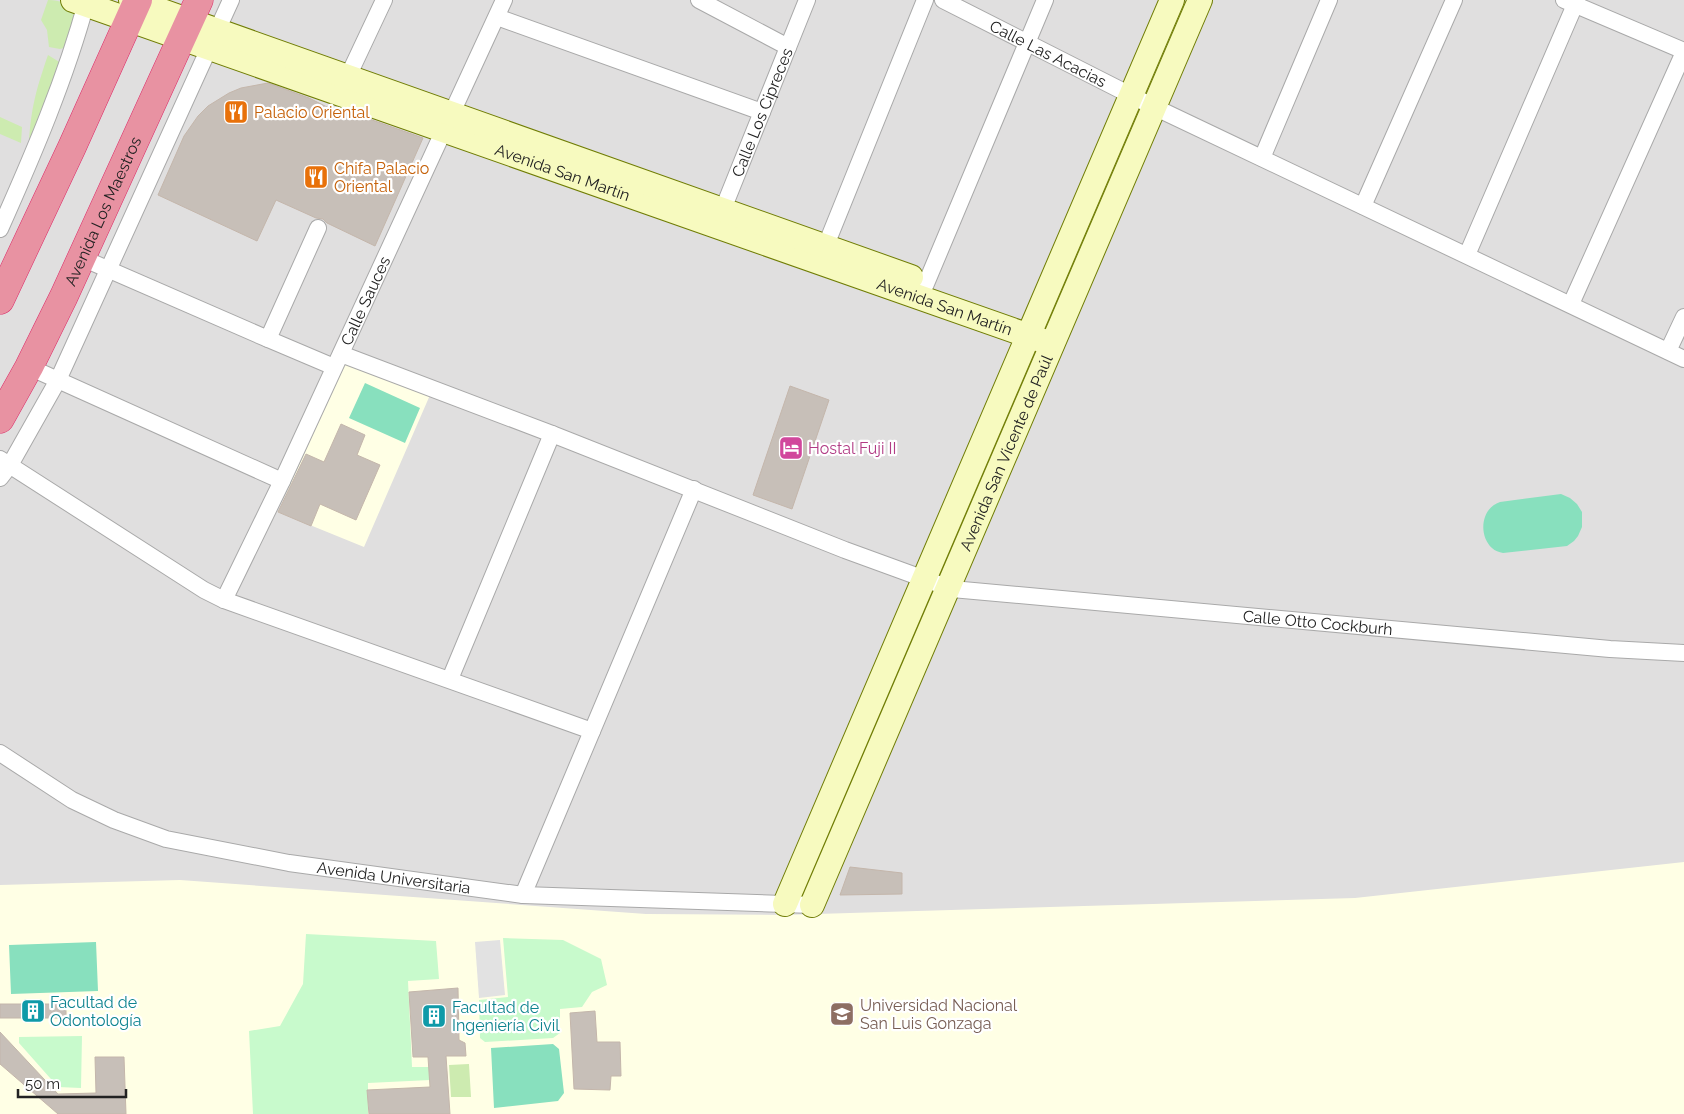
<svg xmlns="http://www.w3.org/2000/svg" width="1684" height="1114" font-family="Raleway,sans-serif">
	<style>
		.residential { fill: #e0dfdf }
		.education { fill: #ffffe5 }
		.grass { fill: #cdebb0 }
		.park { fill: #c8facc }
		.pitch { fill: #88e0be }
		.parking { fill: #e2e2e2 }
		.building { fill: #c7bfb8; stroke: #c4b6ab }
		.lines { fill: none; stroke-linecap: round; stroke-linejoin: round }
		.street-casing { stroke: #a9a9a9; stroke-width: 18 }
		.secondary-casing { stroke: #707d05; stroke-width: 26 }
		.highway-casing { stroke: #dc2a67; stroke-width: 29 }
		.street { stroke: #fff; stroke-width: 16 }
		.secondary { stroke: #f7fabf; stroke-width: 24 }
		.highway { stroke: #e892a2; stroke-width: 28 }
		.labels { text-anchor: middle; stroke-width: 4.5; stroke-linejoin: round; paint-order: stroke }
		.street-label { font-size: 16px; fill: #222; stroke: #fff }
		.food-label { font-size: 16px; fill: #c56008; stroke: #fff; text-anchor: start }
		.hotel-label { font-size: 16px; fill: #b23c85; stroke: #fff; text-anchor: start }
		.culture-label { font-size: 16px; fill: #0d838f; stroke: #fff; text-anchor: start }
		.education-label { font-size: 16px; fill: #785e54; stroke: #fff; text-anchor: start }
	</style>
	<rect width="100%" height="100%" fill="#f2efe9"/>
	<path class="residential" d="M 0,0 L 1684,0 L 1684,1114 L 0,1114 Z"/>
	<path class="education" d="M 346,361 L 430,395 L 364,547 L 278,512 Z
		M 1684,862 L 1684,1114 L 0,1114 L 0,885 L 180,880 L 646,914 L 783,915 L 1355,898 Z"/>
	<path class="grass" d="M 48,0 C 61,0 69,4 76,14 L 67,47 L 60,49 L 49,47 L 47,30 L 41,20 Z
		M 48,55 L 61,63 L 29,142 C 31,107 37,87 48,55 Z
		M 0,117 L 22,127 L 21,143 L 0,134 Z
		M 469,1064 L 471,1097 L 451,1097 L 449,1065 Z"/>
	<path class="park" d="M 306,934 L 436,941 L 439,979 L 408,981 L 412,1067 L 430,1067 L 430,1080 L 368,1083 L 368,1114 L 253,1114 L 249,1031 L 280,1026 L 303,984 Z
		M 503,938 L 563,940 L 601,959 L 607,985 L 592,992 L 582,1007 L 560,1009 L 560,1033 L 553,1038 L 485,1042 L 480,1038 L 479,1000 L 508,997 Z
		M 82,1036 L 81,1088 L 58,1087 L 19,1043 L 19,1037 Z"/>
	<path class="pitch" d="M 365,383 L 420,408 L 405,443 L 349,418 Z
		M 1561,494 L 1570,498 L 1577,504 L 1582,512 L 1582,527 L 1578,536 L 1574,541 L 1567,546 L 1503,553 C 1499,552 1495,551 1492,548 C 1478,535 1481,508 1500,502 Z
		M 96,942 L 98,991 L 11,994 L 9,945 Z
		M 553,1044 L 559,1049 L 564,1093 L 558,1101 L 494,1108 L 491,1048 Z"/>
	<path class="parking" d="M 500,940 L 505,995 L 479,998 L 475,942 Z"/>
	<path class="building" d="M 268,83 L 309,98 L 335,111 L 341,109 L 423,138 L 375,246 L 327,223 L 323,219 L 316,218 L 276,200 L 257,241 L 158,195 L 184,136 L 198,116 L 208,106 L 229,93 L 241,88 Z
		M 790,386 L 829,400 L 792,509 L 753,495 Z
		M 341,424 L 365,435 L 357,455 L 380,465 L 356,520 L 320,504 L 311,526 L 278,512 L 306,454 L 324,462 Z
		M 850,867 L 902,873 L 902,894 L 840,895 Z
		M 458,988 L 459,1040 L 465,1043 L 466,1056 L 446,1056 L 450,1114 L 369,1114 L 367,1090 L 430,1087 L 428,1057 L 413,1057 L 409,992 Z
		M 0,1004 L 66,1004 L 66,1018 L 0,1018 Z
		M 595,1011 L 597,1042 L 620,1042 L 621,1076 L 611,1076 L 610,1090 L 574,1089 L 570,1013 Z
		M 0,1032 L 58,1094 L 96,1093 L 95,1057 L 124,1057 L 126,1114 L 58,1114 L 0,1064 Z"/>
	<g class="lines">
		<defs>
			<g id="street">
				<path d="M 699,0 L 788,47"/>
				<path id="s1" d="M 943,0 L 1152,106 L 1684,359"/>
				<path d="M 1564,0 L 1684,51"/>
				<path d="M 497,17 L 762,112"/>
				<path d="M 344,85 L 384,0"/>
				<path d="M 1262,158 L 1329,0"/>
				<path d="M 1363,206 L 1454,0"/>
				<path id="s2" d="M 719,219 L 807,0"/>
				<path d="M 0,229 C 33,155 66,78 87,0"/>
				<path d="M 822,255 L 925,0"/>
				<path d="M 1467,255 L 1577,0"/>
				<path d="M 82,258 L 268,339 L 318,228"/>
				<path d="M 920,298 L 1045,0"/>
				<path d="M 1571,304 L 1684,52"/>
				<path d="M 268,339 L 334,367"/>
				<path d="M 1668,351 L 1684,317"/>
				<path id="s3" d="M 341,354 L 552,434 L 845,550 L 952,589 L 1610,649 L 1684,653"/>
				<path d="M 29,367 L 282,481"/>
				<path d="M 0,459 L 204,590 L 224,600 L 592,731"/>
				<path d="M 0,478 L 10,465 L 58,380 L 231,0"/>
				<path id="s4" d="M 224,600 L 282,481 L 504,0"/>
				<path d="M 450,679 L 552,434"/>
				<path id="s5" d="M 0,753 L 72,800 L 114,820 L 166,839 L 289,863 L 523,895 L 812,905"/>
				<path d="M 523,895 L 694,489"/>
			</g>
			<g id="secondary">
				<path id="s6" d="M 73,0 L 1052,344"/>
				<path d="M 131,0 L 911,277"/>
				<path d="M 785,904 L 1172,0"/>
				<path id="s7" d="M 812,905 L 1200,0"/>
			</g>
			<g id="highway">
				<path d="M 0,300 L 72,147 L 138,0"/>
				<path id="s8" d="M 0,419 L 29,367 L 64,296 L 199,0"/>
			</g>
		</defs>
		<use href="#street" class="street-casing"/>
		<use href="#secondary" class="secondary-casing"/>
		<use href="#highway" class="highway-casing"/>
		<use href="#street" class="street"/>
		<use href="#secondary" class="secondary"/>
		<use href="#highway" class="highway"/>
	</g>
	<defs>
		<symbol id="restaurant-square" viewBox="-11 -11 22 22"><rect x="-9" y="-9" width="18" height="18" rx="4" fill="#e8710a" stroke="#fff"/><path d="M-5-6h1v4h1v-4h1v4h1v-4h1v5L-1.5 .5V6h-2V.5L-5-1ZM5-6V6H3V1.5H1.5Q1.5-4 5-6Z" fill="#fff"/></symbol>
		<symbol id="hotel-square" viewBox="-11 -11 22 22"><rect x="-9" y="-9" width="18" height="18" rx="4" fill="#d1479c" stroke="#fff"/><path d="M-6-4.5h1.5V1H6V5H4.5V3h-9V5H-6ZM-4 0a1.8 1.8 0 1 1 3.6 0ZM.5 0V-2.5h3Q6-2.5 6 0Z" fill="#fff"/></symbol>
		<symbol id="building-square" viewBox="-11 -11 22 22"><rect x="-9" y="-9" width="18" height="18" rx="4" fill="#0f9aa8" stroke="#fff"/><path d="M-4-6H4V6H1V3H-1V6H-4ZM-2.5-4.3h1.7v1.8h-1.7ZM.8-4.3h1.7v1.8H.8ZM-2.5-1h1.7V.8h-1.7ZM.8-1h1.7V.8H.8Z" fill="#fff"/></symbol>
		<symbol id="university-square" viewBox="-11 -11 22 22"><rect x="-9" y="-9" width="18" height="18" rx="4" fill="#8d6e63" stroke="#fff"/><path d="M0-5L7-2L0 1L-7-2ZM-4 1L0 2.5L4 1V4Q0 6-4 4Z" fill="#fff"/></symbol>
	</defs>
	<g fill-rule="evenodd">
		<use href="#restaurant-square" x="222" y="98" width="28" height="28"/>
		<use href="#restaurant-square" x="302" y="163" width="28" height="28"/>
		<use href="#hotel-square" x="777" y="434" width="28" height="28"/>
		<use href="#building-square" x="19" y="997" width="28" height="28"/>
		<use href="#university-square" x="828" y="1000" width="28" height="28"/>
		<use href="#building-square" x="420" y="1002" width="28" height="28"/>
	</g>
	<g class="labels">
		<g class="street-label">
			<text dy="6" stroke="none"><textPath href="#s1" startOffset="118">Calle Las Acacias</textPath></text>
			<text dy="6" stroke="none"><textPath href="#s2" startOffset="115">Calle Los Cipreces</textPath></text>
			<text dy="6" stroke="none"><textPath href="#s6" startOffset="519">Avenida San Martín</textPath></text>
			<text dy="6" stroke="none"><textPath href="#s8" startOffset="232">Avenida Los Maestros</textPath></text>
			<text dy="6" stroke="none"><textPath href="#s4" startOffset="331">Calle Sauces</textPath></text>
			<text dy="6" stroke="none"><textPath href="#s6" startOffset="924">Avenida San Martín</textPath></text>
			<text dy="6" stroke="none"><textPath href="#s7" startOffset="492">Avenida San Vicente de Paúl</textPath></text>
			<text dy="6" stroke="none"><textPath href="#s3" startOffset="1022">Calle Otto Cockburh</textPath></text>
			<text dy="6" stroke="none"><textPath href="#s5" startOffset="419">Avenida Universitaria</textPath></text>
		</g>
		<g class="food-label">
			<text x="254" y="118">Palacio Oriental</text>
			<text x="334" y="174">Chifa Palacio<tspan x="334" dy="18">Oriental</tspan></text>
		</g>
		<g class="hotel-label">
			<text x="808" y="454">Hostal Fuji II</text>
		</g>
		<g class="culture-label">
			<text x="50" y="1008">Facultad de<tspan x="50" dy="18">Odontología</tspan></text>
			<text x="452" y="1013">Facultad de<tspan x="452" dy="18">Ingeniería Civil</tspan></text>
		</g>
		<g class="education-label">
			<text x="860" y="1011">Universidad Nacional<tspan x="860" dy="18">San Luis Gonzaga</tspan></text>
		</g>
	</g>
	<path d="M18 1089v8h108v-8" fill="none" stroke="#222222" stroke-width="2.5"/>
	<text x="25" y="1089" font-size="15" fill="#222222" stroke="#ffffff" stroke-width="4" paint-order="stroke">50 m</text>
</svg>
